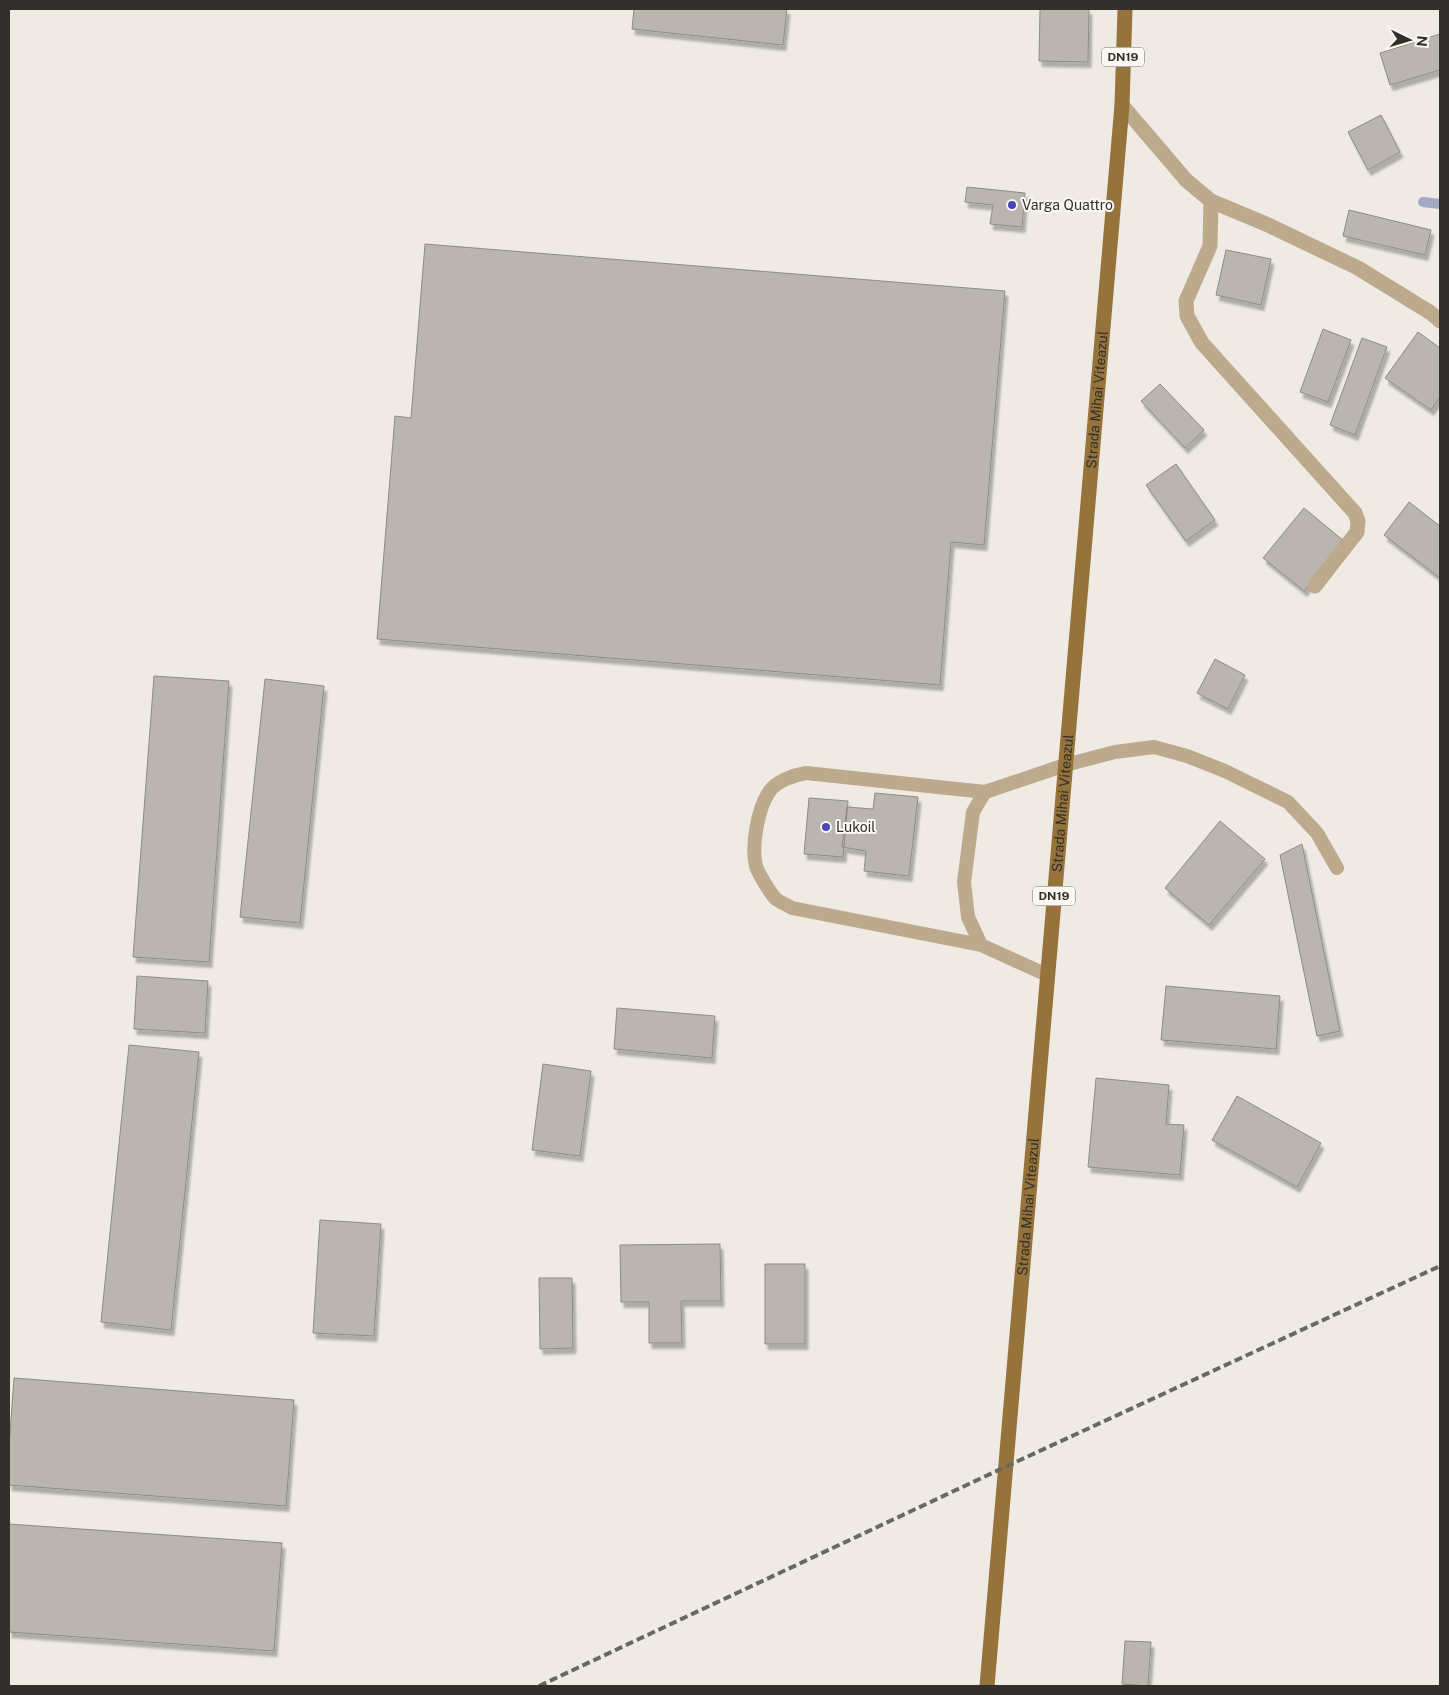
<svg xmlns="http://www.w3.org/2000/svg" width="1449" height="1695" font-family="'Public Sans',sans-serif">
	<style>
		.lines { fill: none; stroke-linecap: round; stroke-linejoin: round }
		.stream { stroke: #a3a8c4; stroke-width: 10 }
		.building { fill: #bab5ae; stroke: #8f8b84; filter: url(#shadow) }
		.lane { stroke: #bdaa8d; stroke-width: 14 }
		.street { stroke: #bdaa8d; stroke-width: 15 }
		.primary { stroke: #95733b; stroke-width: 15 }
		.rail { stroke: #6b6864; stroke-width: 4; stroke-dasharray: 8 4; stroke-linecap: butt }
		.poi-dot { fill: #4847bc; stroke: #fcf7f0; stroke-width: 2 }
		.labels { text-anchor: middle; stroke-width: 4; stroke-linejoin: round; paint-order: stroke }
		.shield { fill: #fcf7f0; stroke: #6f6c68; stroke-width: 1 }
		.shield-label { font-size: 12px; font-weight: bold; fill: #32302d }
		.poi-label { font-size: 14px; fill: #32302d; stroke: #fcf7f0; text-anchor: start }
		.street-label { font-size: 14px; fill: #32302d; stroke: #fcf7f0 }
	</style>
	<defs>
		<filter id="shadow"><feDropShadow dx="3" dy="5.5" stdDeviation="1" flood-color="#0004"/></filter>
	</defs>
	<rect width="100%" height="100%" fill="#efeae3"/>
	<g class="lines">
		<path class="stream" d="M 1423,202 L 1440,204"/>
	</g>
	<path class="building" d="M 634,9 L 787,9 L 783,45 L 632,29 Z
		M 1040,9 L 1089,9 L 1088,62 L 1039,61 Z
		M 1440,34 L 1440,70 L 1390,85 L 1380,53 Z
		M 1381,115 L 1400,152 L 1368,170 L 1348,132 Z
		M 967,187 L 1025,193 L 1022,227 L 990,224 L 993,205 L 965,202 Z
		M 1349,210 L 1431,230 L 1425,255 L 1343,236 Z
		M 425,244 L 1005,291 L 984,545 L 951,542 L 940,685 L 377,639 L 395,416 L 411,418 Z
		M 1226,250 L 1271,259 L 1261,305 L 1216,295 Z
		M 1323,329 L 1351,340 L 1328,402 L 1300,392 Z
		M 1418,332 L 1440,348 L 1440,397 L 1431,410 L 1385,378 Z
		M 1362,338 L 1387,347 L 1355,435 L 1330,425 Z
		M 1160,384 L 1204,430 L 1185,448 L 1141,401 Z
		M 1176,464 L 1215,520 L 1186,541 L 1146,485 Z
		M 1409,502 L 1440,526 L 1440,578 L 1384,535 Z
		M 1304,508 L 1344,541 L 1304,591 L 1263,558 Z
		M 1215,659 L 1245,675 L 1228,709 L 1197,693 Z
		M 154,676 L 229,681 L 209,962 L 133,957 Z
		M 265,679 L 324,686 L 300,923 L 240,917 Z
		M 875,793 L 918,797 L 909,876 L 864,871 L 866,851 L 842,847 L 847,807 L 873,809 Z
		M 809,798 L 848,801 L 843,857 L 804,854 Z
		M 1220,821 L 1265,859 L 1209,925 L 1165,888 Z
		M 1302,844 L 1340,1031 L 1317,1036 L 1280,855 Z
		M 137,976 L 208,981 L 205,1033 L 134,1029 Z
		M 1166,986 L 1280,996 L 1276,1049 L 1161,1040 Z
		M 617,1008 L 715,1016 L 712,1058 L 614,1049 Z
		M 129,1045 L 199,1052 L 171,1330 L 101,1322 Z
		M 543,1064 L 591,1071 L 580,1156 L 532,1150 Z
		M 1096,1078 L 1169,1085 L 1166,1124 L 1184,1125 L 1180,1175 L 1088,1167 Z
		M 1237,1096 L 1321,1143 L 1297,1187 L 1212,1140 Z
		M 320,1220 L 381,1224 L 374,1336 L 313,1333 Z
		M 720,1244 L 721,1301 L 681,1301 L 682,1343 L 649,1343 L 649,1302 L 621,1302 L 620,1245 Z
		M 765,1264 L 805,1264 L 805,1344 L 765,1344 Z
		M 539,1278 L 572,1278 L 573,1348 L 540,1349 Z
		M 14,1378 L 294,1400 L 286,1506 L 9,1485 L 9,1447 Z
		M 9,1524 L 282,1543 L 274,1651 L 9,1632 Z
		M 1125,1641 L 1151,1642 L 1148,1686 L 1122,1684 Z"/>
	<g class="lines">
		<path class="lane" d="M 981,945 L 792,908 C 787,905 780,902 776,899 C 770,893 758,873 756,866 C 751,846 758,808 769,792 C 776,781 794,775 806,773 L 985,792
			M 1047,975 L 981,945 L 968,917 L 964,882 L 973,812 L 985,792 L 1065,765 L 1115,752 L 1154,747 L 1187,756 L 1225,771 L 1288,802 L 1317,833 L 1337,868"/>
		<path class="street" d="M 1122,105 L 1186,180 L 1211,201 L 1210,246 L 1186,301 L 1187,316 L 1202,343 L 1355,513 L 1358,521 L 1357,532 L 1315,586
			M 1211,201 L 1266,224 L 1358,268 L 1431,313 L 1440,321"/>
		<path class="primary" id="s1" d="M 987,1686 L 1122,105 L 1125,9"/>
		<path class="rail" d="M 539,1686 L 1005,1467 L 1440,1266"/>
	</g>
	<g class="poi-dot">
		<circle cx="1012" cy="205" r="5"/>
		<circle cx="826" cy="827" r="5"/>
	</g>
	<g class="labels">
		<g class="shield">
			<rect x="1102" y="47.5" width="42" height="19" rx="4"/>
			<rect x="1033" y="886.5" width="42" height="19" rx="4"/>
		</g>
		<g class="shield-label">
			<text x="1123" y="61">DN19</text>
			<text x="1054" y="900">DN19</text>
		</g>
		<g class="poi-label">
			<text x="1022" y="210">Varga Quattro</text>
			<text x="836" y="832">Lukoil</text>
		</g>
		<g class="street-label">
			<text dy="5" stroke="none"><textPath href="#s1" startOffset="1291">Strada Mihai Viteazul</textPath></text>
			<text dy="5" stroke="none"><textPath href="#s1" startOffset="886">Strada Mihai Viteazul</textPath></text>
			<text dy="5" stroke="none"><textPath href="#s1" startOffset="481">Strada Mihai Viteazul</textPath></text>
		</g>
	</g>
	<rect width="1449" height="1695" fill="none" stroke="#32302d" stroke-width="20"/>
	<g transform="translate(1409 40) rotate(95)" stroke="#fcf7f0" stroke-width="4" paint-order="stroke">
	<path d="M0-4L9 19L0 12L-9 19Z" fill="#32302d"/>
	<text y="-8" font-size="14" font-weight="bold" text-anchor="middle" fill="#32302d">N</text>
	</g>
</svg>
